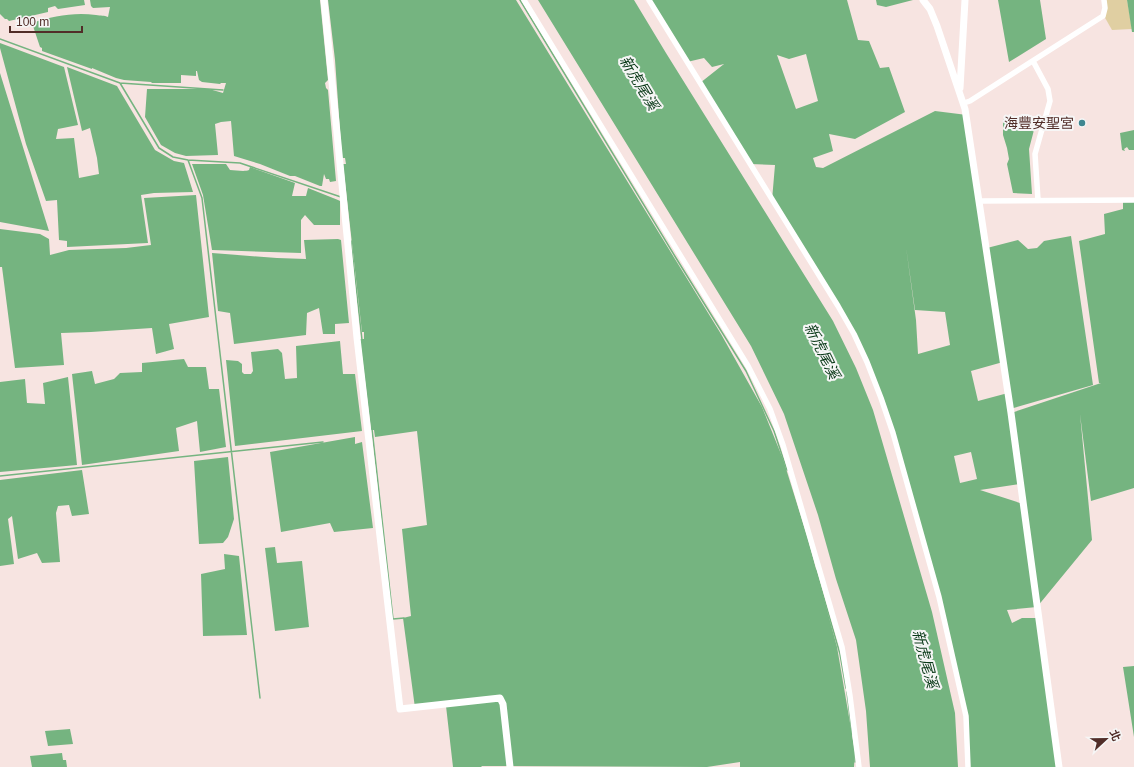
<svg xmlns="http://www.w3.org/2000/svg" width="1134" height="767" font-family="Helvetica,'Noto Sans TC',sans-serif">
	<style>
		.green { fill: #e0cfa2 }
		.water { fill: #75b480; fill-rule: evenodd }
		.lines { fill: none; stroke-linecap: round; stroke-linejoin: round }
		.stream { stroke: #75b480; stroke-width: 1.5 }
		.minor { stroke: #fff; stroke-width: 5.5 }
		.tertiary { stroke: #fff; stroke-width: 7 }
		.poi-dot { fill: #3f8690; stroke: #f6f6f6; stroke-width: 1.5 }
		.labels { text-anchor: middle; stroke-width: 4; stroke-linejoin: round; paint-order: stroke }
		.poi-label { font-size: 14px; fill: #512d28; stroke: #f6f6f6; text-anchor: end }
		.water-label { font-size: 15px; font-style: italic; fill: #0a3a18; stroke: #f6f6f6 }
	</style>
	<rect width="100%" height="100%" fill="#f7e4e1"/>
	<path class="green" d="M 1106,0 L 1127,0 L 1132,29 L 1112,30 L 1104,16 Z"/>
	<path class="water" d="M 0,0 L 84,0 L 85,5 L 58,9 L 55,6 L 48,8 L 48,12 L 9,21 L 7,19 L 5,19 L 0,14 Z
		M 90,0 L 320,0 L 328,80 L 325,83 L 326,88 L 328,90 L 336,181 L 330,182 L 329,179 L 326,179 L 324,174 L 322,186 L 320,186 L 295,176 L 290,176 L 260,164 L 234,156 L 231,121 L 221,122 L 215,124 L 218,155 L 186,156 L 175,153 L 161,145 L 145,117 L 147,89 L 209,89 L 223,93 L 226,83 L 221,83 L 220,84 L 202,82 L 199,80 L 197,71 L 196,71 L 196,76 L 181,75 L 181,83 L 152,83 L 151,82 L 124,80 L 116,78 L 92,68 L 92,69 L 42,51 L 42,48 L 40,47 L 32,23 C 53,16 74,12 96,15 C 101,16 104,15 108,17 L 110,7 L 93,8 L 91,6 Z
		M 328,0 L 516,0 L 721,334 L 762,407 L 783,459 L 808,539 L 837,647 L 855,752 L 854,767 L 740,767 L 740,762 L 707,767 L 482,766 L 481,767 L 453,767 L 446,706 L 415,708 L 403,618 L 411,616 L 402,529 L 427,525 L 417,431 L 375,437 L 374,430 L 371,430 L 360,339 L 364,339 L 364,332 L 362,332 L 343,164 L 346,164 L 345,158 L 342,158 L 335,60 Z
		M 538,0 L 634,0 L 666,53 L 833,321 L 856,368 L 873,410 L 932,612 L 955,713 L 958,767 L 870,767 L 866,711 L 856,640 L 836,579 L 818,515 L 784,414 L 751,346 Z
		M 649,0 L 847,0 L 858,40 L 869,41 L 880,68 L 889,67 L 905,112 L 855,139 L 829,134 L 833,151 L 813,158 L 816,167 L 823,168 L 935,111 L 967,115 L 987,248 L 1018,240 L 1028,249 L 1037,248 L 1044,241 L 1071,236 L 1093,385 L 1010,409 L 1011,413 L 1101,383 L 1099,383 L 1079,241 L 1105,234 L 1104,214 L 1123,209 L 1123,202 L 1134,202 L 1134,488 L 1091,501 L 1080,414 L 1092,540 L 1037,607 L 1007,610 L 1012,623 L 1022,618 L 1039,618 L 1059,767 L 967,767 L 965,711 L 934,580 L 902,466 L 870,369 L 839,308 L 772,200 L 775,165 L 750,164 L 700,83 L 724,64 L 712,67 L 704,58 L 687,62 ZM 806,54 L 818,101 L 796,109 L 777,55 L 789,59 ZM 906,247 L 915,310 L 945,312 L 950,345 L 918,354 L 916,320 ZM 1003,362 L 1008,393 L 978,401 L 971,371 ZM 971,452 L 977,479 L 960,483 L 954,456 ZM 1020,484 L 1023,504 L 980,490 Z
		M 876,0 L 913,0 L 886,7 L 877,5 Z
		M 998,0 L 1040,0 L 1046,39 L 1009,62 Z
		M 1127,0 L 1134,0 L 1134,32 L 1132,32 Z
		M 0,43 L 64,67 L 78,125 L 58,129 L 56,139 L 74,138 L 79,178 L 99,174 L 97,158 L 90,128 L 82,131 L 67,67 L 117,86 L 155,150 L 174,161 L 184,163 L 193,192 L 154,193 L 141,195 L 148,243 L 67,247 L 67,241 L 59,240 L 57,200 L 46,201 L 26,144 L 0,48 Z
		M 0,73 L 49,231 L 0,222 Z
		M 1003,119 L 1009,125 L 1034,130 L 1029,149 L 1032,194 L 1013,193 L 1007,164 L 1009,159 L 1007,148 L 1003,135 Z
		M 1134,130 L 1134,150 L 1129,150 L 1127,147 L 1124,149 L 1125,151 L 1122,150 L 1120,133 Z
		M 192,164 L 226,164 L 230,170 C 236,170 244,172 249,170 L 250,167 L 295,183 L 292,196 L 306,196 L 308,188 L 338,200 L 340,201 L 340,225 L 314,225 L 305,215 L 301,220 L 301,253 L 212,250 L 203,195 Z
		M 196,195 L 209,317 L 169,324 L 174,349 L 156,354 L 152,328 L 91,332 L 61,333 L 64,365 L 15,368 L 2,267 L 0,267 L 0,229 L 40,234 L 49,239 L 50,255 L 69,250 L 126,248 L 151,245 L 144,198 Z
		M 338,239 L 341,240 L 349,323 L 335,324 L 335,334 L 323,334 L 319,308 L 307,313 L 306,335 L 234,344 L 230,313 L 218,311 L 212,253 L 277,258 L 306,259 L 304,240 Z
		M 340,341 L 343,374 L 355,374 L 362,431 L 235,446 L 226,360 L 238,361 L 242,364 L 242,372 L 244,374 L 251,374 L 253,371 L 251,352 L 278,349 L 282,353 L 285,379 L 297,378 L 296,346 Z
		M 184,359 L 188,367 L 206,367 L 209,389 L 219,389 L 226,447 L 200,452 L 197,421 L 176,428 L 179,451 L 82,465 L 72,374 L 92,371 L 95,384 L 114,379 L 120,373 L 142,372 L 142,363 Z
		M 68,377 L 77,465 L 0,472 L 0,382 L 25,379 L 27,403 L 45,404 L 43,383 Z
		M 355,437 L 355,444 L 362,442 L 373,528 L 334,532 L 330,523 L 281,532 L 270,452 Z
		M 228,457 L 234,519 L 228,537 L 223,543 L 199,544 L 194,461 Z
		M 82,470 L 89,514 L 72,516 L 69,505 L 58,506 L 56,513 L 60,562 L 42,563 L 37,553 L 18,559 L 12,516 L 8,519 L 14,564 L 0,566 L 0,480 Z
		M 275,547 L 277,563 L 302,561 L 309,627 L 275,631 L 265,548 Z
		M 224,554 L 239,556 L 247,635 L 203,636 L 201,574 L 225,569 Z
		M 1134,666 L 1134,737 L 1123,667 Z
		M 70,729 L 73,744 L 48,746 L 45,731 Z
		M 62,753 L 63,760 L 66,760 L 67,767 L 32,767 L 30,756 Z"/>
	<g class="lines">
		<path class="stream" d="M 520,0 L 676,258 L 746,371 L 774,431 L 787,470
			M 0,39 L 120,83 L 223,90
			M 120,83 L 159,148 L 173,157 L 188,160 L 240,163 L 341,197
			M 188,160 L 202,198 L 260,698
			M 351,241 L 362,340
			M 372,429 L 393,619 L 404,618
			M 0,476 L 323,442
			M 816,570 L 840,654 L 846,688
			M 847,692 L 852,734
			M 855,762 L 855,753"/>
		<path class="minor" d="M 524,0 L 748,366 L 770,409 L 783,445 L 842,647 L 850,696 L 859,767
			M 649,0 L 838,306 L 854,334 L 867,362 L 881,398 L 893,433 L 939,597 L 966,716 L 968,767
			M 1033,61 L 1048,89 L 1050,101 L 1035,154 L 1038,200
			M 964,103 L 970,101 L 1103,16 L 1105,8 L 1104,0
			M 980,201 L 1134,200"/>
		<path class="tertiary" d="M 324,0 L 357,338 L 400,709 L 500,698 L 503,704 L 510,767
			M 923,0 L 930,9 L 937,26 L 965,109 L 1011,413 L 1059,767
			M 960,88 L 965,0"/>
	</g>
	<circle class="poi-dot" cx="1082" cy="123" r="4"/>
	<g class="labels">
		<g class="poi-label">
			<text x="1074" y="128">海豐安聖宮</text>
		</g>
		<g class="water-label">
			<text transform="translate(639 83) rotate(59)" y="5">新虎尾溪</text>
			<text transform="translate(822 351) rotate(64)" y="5">新虎尾溪</text>
			<text transform="translate(925 659) rotate(75)" y="5">新虎尾溪</text>
		</g>
	</g>
	<g transform="translate(1106 739) rotate(68)" stroke="#f6f6f6" stroke-width="3" paint-order="stroke">
	<path d="M0-3L7 15L0 10L-7 15Z" fill="#512d28"/>
	<text y="-6" font-size="11" font-weight="bold" text-anchor="middle" fill="#512d28">北</text>
	</g>
	<path d="M10 26v6h72v-6" fill="none" stroke="#512d28" stroke-width="2"/>
	<text x="16" y="26" font-size="12" fill="#512d28" stroke="#f6f6f6" stroke-width="3" paint-order="stroke">100 m</text>
</svg>
